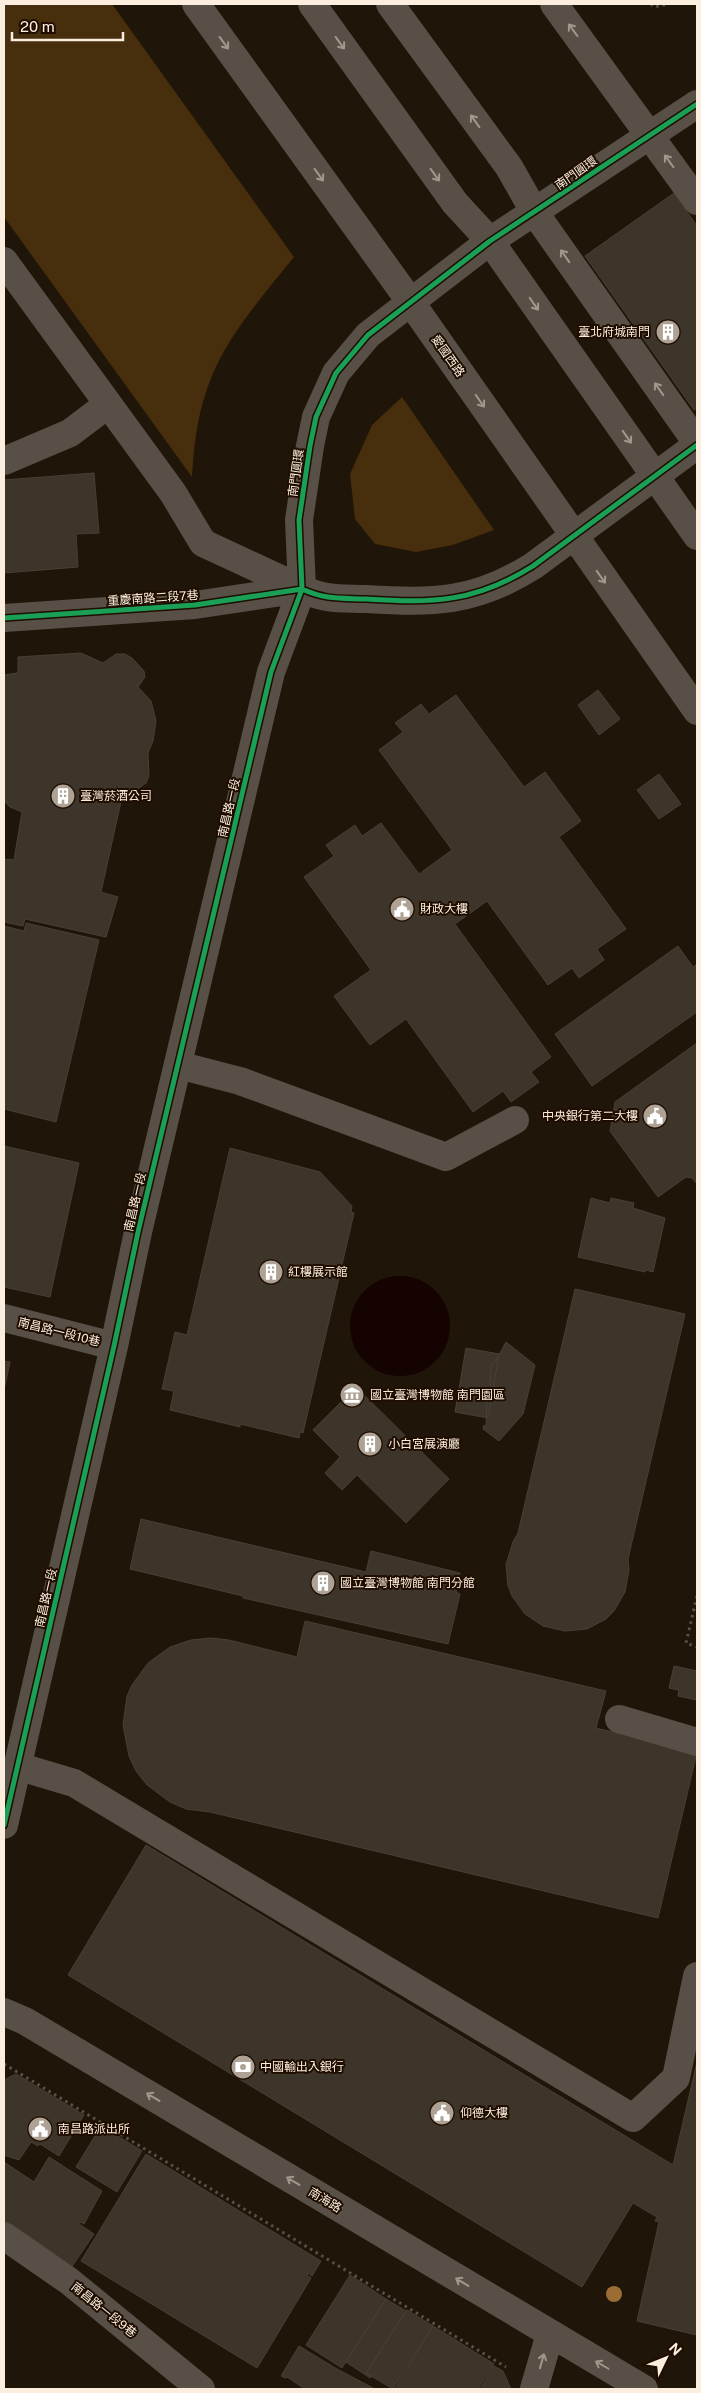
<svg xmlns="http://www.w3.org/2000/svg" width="701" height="2393" font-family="'Public Sans','Noto Sans TC',sans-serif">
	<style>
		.green { fill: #472e0c }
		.water { fill: #150301 }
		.building { fill: #3d342a; stroke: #494035 }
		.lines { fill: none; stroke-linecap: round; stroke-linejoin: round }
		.path { stroke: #595147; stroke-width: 3; stroke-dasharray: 2.5 4; stroke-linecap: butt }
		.minor { stroke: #585046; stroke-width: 28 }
		.cycleway-casing { stroke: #1f0d00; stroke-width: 8 }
		.cycleway { stroke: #1a9f57; stroke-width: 5 }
		.tree { fill: #9b6d34 }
		.oneway { stroke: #a1978b }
		.labels { text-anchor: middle; stroke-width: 4; stroke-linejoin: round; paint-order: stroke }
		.street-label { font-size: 12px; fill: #fbeedf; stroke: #1f0d00 }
		.poi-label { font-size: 12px; fill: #fbeedf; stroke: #1f0d00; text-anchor: start }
	</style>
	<rect width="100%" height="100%" fill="#201509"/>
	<path class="green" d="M 4,4 L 112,4 L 294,257 C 265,293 229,334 212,376 C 198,409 194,442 192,477 L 4,217 Z
		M 402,397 L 494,530 L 453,545 L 416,552 L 375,544 L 355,519 L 350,474 L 372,425 Z"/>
	<path class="water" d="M350 1326a50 50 0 1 1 100 0a50 50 0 1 1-100 0Z"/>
	<path class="building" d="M 674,193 L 697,226 L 697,408 L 694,410 L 585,256 Z
		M 94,473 L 99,533 L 76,534 L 78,567 L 4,573 L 4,480 Z
		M 81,653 L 103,663 L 116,654 L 125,654 L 132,658 L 144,671 L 145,677 L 138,687 L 151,701 L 156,721 L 153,741 L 148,753 L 149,776 L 146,783 L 135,791 L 124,788 L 101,892 L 118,897 L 106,937 L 25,919 L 23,926 L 4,922 L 4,859 L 14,860 L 22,812 L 10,807 L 4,801 L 4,675 L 18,673 L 18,657 Z
		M 598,690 L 620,719 L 599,735 L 578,705 Z
		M 456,695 L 524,787 L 545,772 L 581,821 L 559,837 L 626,929 L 597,949 L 604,960 L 579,978 L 572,968 L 548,985 L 487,901 L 455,924 L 551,1057 L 531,1072 L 539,1082 L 511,1102 L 503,1091 L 473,1112 L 406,1019 L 370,1045 L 334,996 L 371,970 L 304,877 L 334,856 L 326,845 L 355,825 L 362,836 L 381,823 L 419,874 L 452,850 L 379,750 L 403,732 L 395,723 L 421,704 L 429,714 Z
		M 659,774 L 681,804 L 659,819 L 637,790 Z
		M 26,923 L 99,940 L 56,1122 L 4,1109 L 4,926 L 24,931 Z
		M 678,946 L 693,967 L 697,964 L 697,1012 L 592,1086 L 555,1034 Z
		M 697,1043 L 697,1184 L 692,1178 L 686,1177 L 658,1197 L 610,1131 L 615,1102 Z
		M 4,1146 L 79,1163 L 50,1297 L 4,1287 Z
		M 230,1148 L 320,1172 L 352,1206 L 351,1212 L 354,1213 L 303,1433 L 300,1432 L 299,1438 L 240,1424 L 240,1427 L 170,1410 L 174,1391 L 162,1389 L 175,1332 L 187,1335 Z
		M 591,1198 L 610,1203 L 611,1198 L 634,1203 L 633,1208 L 665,1218 L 653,1272 L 646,1270 L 645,1272 L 578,1257 Z
		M 575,1289 L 685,1314 L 628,1559 L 629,1570 L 625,1592 L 614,1611 L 606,1619 L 587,1629 L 565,1631 L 543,1626 L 525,1614 L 512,1596 L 508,1586 L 506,1564 L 513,1542 L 518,1533 Z
		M 506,1342 L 535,1365 L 523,1414 L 499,1441 L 483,1429 L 484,1425 L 486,1427 L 487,1397 L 493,1389 L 490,1386 L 491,1364 L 493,1364 L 499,1355 Z
		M 466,1348 L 499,1354 L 488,1418 L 455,1412 Z
		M 4,1361 L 10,1362 L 4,1390 Z
		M 356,1387 L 449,1479 L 406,1523 L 357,1475 L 342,1490 L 325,1473 L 340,1457 L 313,1430 Z
		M 141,1519 L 366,1572 L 371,1551 L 460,1573 L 456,1592 L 460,1594 L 448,1644 L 243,1598 L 243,1596 L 130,1569 Z
		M 305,1621 L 606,1691 L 596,1728 L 697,1752 L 658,1918 L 210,1812 L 186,1809 L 170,1802 L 147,1785 L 136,1771 L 129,1756 L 123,1725 L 127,1696 L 132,1685 L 148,1663 L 170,1647 L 191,1640 L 211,1638 L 229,1640 L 297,1657 Z
		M 674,1666 L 697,1671 L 697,1700 L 678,1696 L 679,1690 L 669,1688 Z
		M 146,1845 L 673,2165 L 697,2062 L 697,2335 L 637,2321 L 659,2222 L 655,2221 L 657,2217 L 633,2203 L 582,2287 L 68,1975 Z
		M 16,2074 L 84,2115 L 59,2156 L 40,2144 L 38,2146 L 31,2142 L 19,2160 L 4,2155 L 4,2080 Z
		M 101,2126 L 142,2151 L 117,2192 L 76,2167 Z
		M 146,2154 L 321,2261 L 312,2276 L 308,2273 L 307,2275 L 311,2278 L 257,2368 L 81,2261 Z
		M 49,2157 L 102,2191 L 84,2224 L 81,2222 L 79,2224 L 94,2234 L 71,2268 L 4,2221 L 4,2162 L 34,2182 Z
		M 350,2275 L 386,2299 L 342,2368 L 306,2345 Z
		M 386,2299 L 406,2311 L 366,2373 L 372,2376 L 370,2378 L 346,2362 Z
		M 407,2310 L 433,2326 L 393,2389 L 366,2373 Z
		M 433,2326 L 494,2364 L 478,2389 L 395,2389 Z
		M 299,2346 L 337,2369 L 373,2388 L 305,2389 L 287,2377 L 286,2378 L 281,2376 Z
		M 494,2366 L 503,2371 L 511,2389 L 480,2389 Z"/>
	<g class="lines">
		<path class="path" d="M 651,4 L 654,7 L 669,4
			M 697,1596 L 686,1643 L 697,1647
			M 4,2064 L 506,2367"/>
		<path class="minor" d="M 196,4 L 412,304 L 697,711
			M 312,4 L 455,203 L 490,241 L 697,536
			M 390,4 L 509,167 L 535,213 L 697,443
			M 554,4 L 697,201
			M 697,104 L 490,241 L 368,335 L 336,373 L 316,417 L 310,446 L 299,520 L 302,589 C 326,600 340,598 366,599 C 433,603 474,603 533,566 L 697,445
			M 4,261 L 173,493 L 203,543 L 302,589
			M 4,461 L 70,433 L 107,405
			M 4,618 L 195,605 L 302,589
			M 178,1065 L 240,1081 L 446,1157 L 515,1120
			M 4,1318 L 114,1346
			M 619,1719 L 697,1742
			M 17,1766 L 74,1783 L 633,2118 L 676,2078 L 697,1976
			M 4,1825 L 114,1346 L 138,1232 L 271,672 L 302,589
			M 4,2012 L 25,2021 L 644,2389
			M 4,2236 L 69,2281 L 201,2389
			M 534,2389 L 550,2334"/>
		<defs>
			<path id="cycleway" d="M 697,104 L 490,241 L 368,335 L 336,373 L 316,417 L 310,446 L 299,520 L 302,589 C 326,600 340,598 366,599 C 433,603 474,603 533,566 L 697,445
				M 4,618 L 195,605 L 302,589 L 271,672 L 138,1232 L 114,1346 L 4,1825"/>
		</defs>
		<use href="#cycleway" class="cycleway-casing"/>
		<use href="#cycleway" class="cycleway"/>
	</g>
	<circle class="tree" cx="614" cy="2294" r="8"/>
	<defs><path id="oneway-shaft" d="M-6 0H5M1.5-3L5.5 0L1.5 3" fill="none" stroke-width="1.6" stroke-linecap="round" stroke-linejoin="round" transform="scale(1.25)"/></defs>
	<g class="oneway">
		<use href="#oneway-shaft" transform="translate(573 30) rotate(-126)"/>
		<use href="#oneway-shaft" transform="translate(224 43) rotate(54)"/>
		<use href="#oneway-shaft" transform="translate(340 43) rotate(54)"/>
		<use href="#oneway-shaft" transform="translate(475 121) rotate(-126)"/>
		<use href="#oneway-shaft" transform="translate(669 161) rotate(-126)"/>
		<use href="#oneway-shaft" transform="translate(319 175) rotate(54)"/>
		<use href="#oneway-shaft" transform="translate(435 175) rotate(54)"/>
		<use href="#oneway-shaft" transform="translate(565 256) rotate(-125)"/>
		<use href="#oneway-shaft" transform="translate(534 304) rotate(55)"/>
		<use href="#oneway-shaft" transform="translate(659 389) rotate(-125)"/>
		<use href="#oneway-shaft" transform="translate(480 401) rotate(55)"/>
		<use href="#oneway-shaft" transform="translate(627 437) rotate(55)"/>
		<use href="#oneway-shaft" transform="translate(601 577) rotate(55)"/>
		<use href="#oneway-shaft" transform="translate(153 2097) rotate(-149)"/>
		<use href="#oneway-shaft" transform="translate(293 2181) rotate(-149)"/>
		<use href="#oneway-shaft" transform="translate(462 2282) rotate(-149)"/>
		<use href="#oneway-shaft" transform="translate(542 2361) rotate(-74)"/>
		<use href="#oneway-shaft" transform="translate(602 2365) rotate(-150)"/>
	</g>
	<defs>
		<symbol id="building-disc" viewBox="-11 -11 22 22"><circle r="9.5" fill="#aea294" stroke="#1f0d00"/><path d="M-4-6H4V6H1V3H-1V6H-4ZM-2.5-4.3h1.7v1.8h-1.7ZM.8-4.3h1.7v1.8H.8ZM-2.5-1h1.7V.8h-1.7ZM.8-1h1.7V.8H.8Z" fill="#fff"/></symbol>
		<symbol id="civic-disc" viewBox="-11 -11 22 22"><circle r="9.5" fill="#aea294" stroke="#1f0d00"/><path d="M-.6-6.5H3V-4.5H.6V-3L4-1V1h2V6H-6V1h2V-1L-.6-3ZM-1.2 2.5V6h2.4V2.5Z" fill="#fff"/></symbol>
		<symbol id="museum-disc" viewBox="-11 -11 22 22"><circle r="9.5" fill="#aea294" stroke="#1f0d00"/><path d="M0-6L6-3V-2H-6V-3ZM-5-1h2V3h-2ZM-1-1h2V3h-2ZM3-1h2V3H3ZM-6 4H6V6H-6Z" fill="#fff"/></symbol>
		<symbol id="bank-disc" viewBox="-11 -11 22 22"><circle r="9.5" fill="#aea294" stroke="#1f0d00"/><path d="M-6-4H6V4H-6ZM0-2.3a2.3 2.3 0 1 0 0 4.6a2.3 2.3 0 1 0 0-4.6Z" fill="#fff"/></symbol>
	</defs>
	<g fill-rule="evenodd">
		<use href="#building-disc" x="654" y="318" width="28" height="28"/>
		<use href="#building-disc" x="49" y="782" width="28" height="28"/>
		<use href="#civic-disc" x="388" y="895" width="28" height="28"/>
		<use href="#civic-disc" x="641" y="1102" width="28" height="28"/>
		<use href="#building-disc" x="257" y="1258" width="28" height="28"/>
		<use href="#museum-disc" x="338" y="1381" width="28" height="28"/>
		<use href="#building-disc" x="356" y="1430" width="28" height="28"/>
		<use href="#building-disc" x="309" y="1569" width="28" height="28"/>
		<use href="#bank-disc" x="229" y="2053" width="28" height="28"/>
		<use href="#civic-disc" x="428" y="2099" width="28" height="28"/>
		<use href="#civic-disc" x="26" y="2115" width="28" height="28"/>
	</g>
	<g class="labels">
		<g class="street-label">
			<text transform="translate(576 173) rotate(-35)" y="4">南門圓環</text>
			<text transform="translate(448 356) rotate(55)" y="4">愛國西路</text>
			<text transform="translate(296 473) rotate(-82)" y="4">南門圓環</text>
			<text transform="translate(153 598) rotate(-4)" y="4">重慶南路二段7巷</text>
			<text transform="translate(229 808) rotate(-77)" y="4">南昌路一段</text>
			<text transform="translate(135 1202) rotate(-77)" y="4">南昌路一段</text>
			<text transform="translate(59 1332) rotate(14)" y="4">南昌路一段10巷</text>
			<text transform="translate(46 1598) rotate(-77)" y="4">南昌路一段</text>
			<text transform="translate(325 2200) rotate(31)" y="4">南海路</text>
			<text transform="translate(104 2310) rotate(39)" y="4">南昌路一段9巷</text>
		</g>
		<g class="poi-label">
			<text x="650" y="336" text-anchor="end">臺北府城南門</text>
			<text x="80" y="800">臺灣菸酒公司</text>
			<text x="420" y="913">財政大樓</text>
			<text x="638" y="1120" text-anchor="end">中央銀行第二大樓</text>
			<text x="288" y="1276">紅樓展示館</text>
			<text x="370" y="1399">國立臺灣博物館 南門園區</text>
			<text x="388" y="1448">小白宮展演廳</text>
			<text x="340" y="1587">國立臺灣博物館 南門分館</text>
			<text x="260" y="2071">中國輸出入銀行</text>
			<text x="460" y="2117">仰德大樓</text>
			<text x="58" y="2133">南昌路派出所</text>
		</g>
	</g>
	<rect width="701" height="2393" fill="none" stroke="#fbeedf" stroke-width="10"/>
	<g transform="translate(666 2358) rotate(47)" stroke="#1f0d00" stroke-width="4" paint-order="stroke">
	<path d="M0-4L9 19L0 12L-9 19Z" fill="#fbeedf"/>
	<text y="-8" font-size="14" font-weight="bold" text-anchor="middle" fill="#fbeedf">N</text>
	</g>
	<path d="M12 32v8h111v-8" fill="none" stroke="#fbeedf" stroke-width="2.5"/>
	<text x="20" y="32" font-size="15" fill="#fbeedf" stroke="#1f0d00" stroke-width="4" paint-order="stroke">20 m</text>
</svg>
